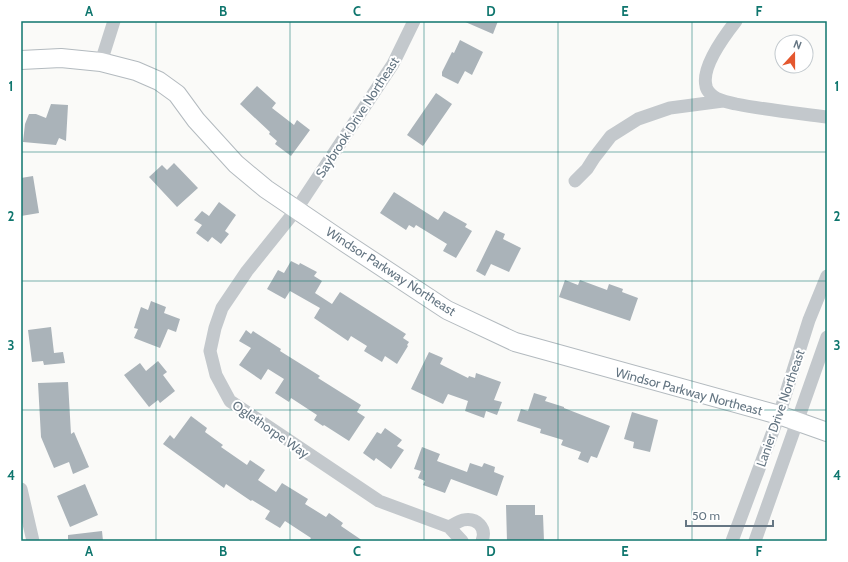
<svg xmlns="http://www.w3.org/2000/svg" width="848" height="562" font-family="Cabin,sans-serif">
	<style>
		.building { fill: #aab3b9 }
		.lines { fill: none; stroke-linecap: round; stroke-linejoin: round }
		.secondary-casing { stroke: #b3babf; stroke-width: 20 }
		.street { stroke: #c3c8cc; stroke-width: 13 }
		.secondary { stroke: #fff; stroke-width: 18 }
		.grid { fill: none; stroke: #0f766e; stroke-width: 1; stroke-opacity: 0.55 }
		.labels { text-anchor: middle; stroke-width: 4; stroke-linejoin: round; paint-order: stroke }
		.street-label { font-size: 13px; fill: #657683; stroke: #fff }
		.neatline { fill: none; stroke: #0f766e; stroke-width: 1.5 }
		.grid-label { font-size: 13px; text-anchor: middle; font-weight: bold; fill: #0f766e }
	</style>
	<rect width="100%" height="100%" fill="#fafaf8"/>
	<path class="building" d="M 463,21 L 498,21 L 493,34 Z
		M 460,40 L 483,52 L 472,75 L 465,71 L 458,84 L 442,76 L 442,72 L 452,52 L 454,53 Z
		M 257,86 L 276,103 L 272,108 L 294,125 L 297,120 L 310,130 L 291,156 L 275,144 L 277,141 L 269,134 L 270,132 L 240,104 Z
		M 436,93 L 452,104 L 423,146 L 407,135 Z
		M 51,104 L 68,105 L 66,141 L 59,138 L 56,145 L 23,142 L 25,124 L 29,114 L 36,114 L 46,118 Z
		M 174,163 L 198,188 L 177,207 L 149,177 L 162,165 L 167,170 Z
		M 33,176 L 39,213 L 21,216 L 21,178 Z
		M 394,192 L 438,220 L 444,211 L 467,224 L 465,227 L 472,231 L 456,258 L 443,251 L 447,244 L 416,225 L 414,228 L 409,225 L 406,230 L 380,213 Z
		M 219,202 L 236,215 L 225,231 L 229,234 L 221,244 L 212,237 L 208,242 L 196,233 L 202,225 L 194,220 L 202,211 L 209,216 Z
		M 496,230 L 505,234 L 503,239 L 521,248 L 509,272 L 491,264 L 485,276 L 476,271 Z
		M 291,261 L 299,265 L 300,263 L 317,272 L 314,276 L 322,281 L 315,293 L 332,304 L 340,292 L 406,334 L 403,338 L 409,342 L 407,345 L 408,346 L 397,364 L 385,356 L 382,362 L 364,351 L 367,346 L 351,336 L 348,341 L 314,318 L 320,308 L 290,291 L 285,299 L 267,289 L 278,270 L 284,273 Z
		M 565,280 L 578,285 L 580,280 L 607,290 L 609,284 L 623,289 L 622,292 L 638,298 L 630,321 L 559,297 Z
		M 151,301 L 166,307 L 164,313 L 180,319 L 176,332 L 168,329 L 160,348 L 134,338 L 138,329 L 134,328 L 141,307 L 148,310 Z
		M 51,327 L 54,353 L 63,352 L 65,363 L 44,365 L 43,361 L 32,362 L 28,330 Z
		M 246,330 L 251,334 L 253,331 L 281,349 L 280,351 L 320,376 L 318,378 L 361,405 L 357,412 L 365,417 L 349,441 L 324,425 L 323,426 L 314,420 L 317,415 L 291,398 L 289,402 L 275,393 L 284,379 L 268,369 L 261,380 L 239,365 L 251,348 L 239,341 Z
		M 429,352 L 443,358 L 440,364 L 468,378 L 469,376 L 475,378 L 476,373 L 501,382 L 494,400 L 502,402 L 497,415 L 486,411 L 484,418 L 465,411 L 468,401 L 448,394 L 443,404 L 411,389 Z
		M 158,361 L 167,372 L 163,375 L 175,391 L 160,403 L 158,400 L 149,407 L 124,375 L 140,363 L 146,371 Z
		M 68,382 L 71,434 L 74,432 L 89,467 L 73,474 L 69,462 L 54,468 L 41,437 L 38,383 Z
		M 534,393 L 547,397 L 545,401 L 564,407 L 564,408 L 610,426 L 597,458 L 591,456 L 588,463 L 578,459 L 581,452 L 561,445 L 563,440 L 540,433 L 541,429 L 517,421 L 521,409 L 528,411 Z
		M 632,412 L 658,420 L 650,452 L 633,448 L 634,442 L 624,439 Z
		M 191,416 L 207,428 L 205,432 L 223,445 L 221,447 L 247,465 L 250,460 L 265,470 L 258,480 L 276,492 L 282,483 L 308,499 L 305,504 L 326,517 L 329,513 L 343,523 L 341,526 L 363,541 L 309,541 L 311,538 L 285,521 L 280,528 L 265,519 L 270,511 L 252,500 L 251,501 L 226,484 L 224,488 L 163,444 L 170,435 L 174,439 Z
		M 385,428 L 402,440 L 397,446 L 404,450 L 391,469 L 376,458 L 374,461 L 363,453 L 377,432 L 381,434 Z
		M 422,447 L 440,454 L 437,461 L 467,472 L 470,463 L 482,467 L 484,463 L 495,467 L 494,472 L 504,476 L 497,496 L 451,479 L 445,493 L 423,485 L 425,481 L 418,478 L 421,471 L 414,469 Z
		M 85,484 L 98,515 L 70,527 L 57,496 Z
		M 506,505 L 535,505 L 535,515 L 543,515 L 544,541 L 507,541 Z
		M 102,531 L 103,541 L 68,541 L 68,535 Z"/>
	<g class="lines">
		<defs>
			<path id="secondary" d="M 21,60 L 61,58 L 101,62 L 136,71 L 159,81 L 177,94 L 196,120 L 236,164 L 266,189 L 344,242 L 447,310 L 515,342 L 779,415 L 827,432"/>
		</defs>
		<use href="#secondary" class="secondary-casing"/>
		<path class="street" d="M 414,21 L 393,64 L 296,210 L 247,271 L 222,308 L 215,328 L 210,351 L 216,375 L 230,401 L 379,501 L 449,527 L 462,541
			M 736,21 C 725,35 701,67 706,86 C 706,89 710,94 713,96 C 719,101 728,102 736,104 C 766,110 797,113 827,117
			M 101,62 L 114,21
			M 575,181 L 587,169 L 594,158 L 611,136 L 638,119 L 670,108 L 723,101
			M 21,489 L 33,541
			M 449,527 C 453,525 459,521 463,520 C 477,517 487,528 482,541
			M 732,541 L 779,415 L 809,320 L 827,276
			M 755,541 L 827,337"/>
		<use href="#secondary" class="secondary"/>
	</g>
	<path class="grid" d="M 156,21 L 156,541M 290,21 L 290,541M 424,21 L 424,541M 558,21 L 558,541M 692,21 L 692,541M 21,152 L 827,152M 21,281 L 827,281M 21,410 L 827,410"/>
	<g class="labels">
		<g class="street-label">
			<text transform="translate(357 117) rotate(-57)" y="5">Saybrook Drive Northeast</text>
			<text transform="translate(391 271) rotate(33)" y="5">Windsor Parkway Northeast</text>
			<text transform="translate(689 391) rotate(15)" y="5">Windsor Parkway Northeast</text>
			<text transform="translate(780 408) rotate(-71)" y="5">Lanier Drive Northeast</text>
			<text transform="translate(271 429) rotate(35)" y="5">Oglethorpe Way</text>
		</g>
	</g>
	<rect width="848" height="562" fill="none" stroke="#ffffff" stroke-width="44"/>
	<g transform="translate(794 54) rotate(21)"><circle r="19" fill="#ffffff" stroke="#c1c8cd"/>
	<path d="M0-3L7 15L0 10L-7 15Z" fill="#e4572e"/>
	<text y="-6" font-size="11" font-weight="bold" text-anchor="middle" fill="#657683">N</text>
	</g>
	<path d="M686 520v6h87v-6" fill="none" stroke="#657683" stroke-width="2"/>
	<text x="692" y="520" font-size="12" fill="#657683" stroke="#ffffff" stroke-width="3" paint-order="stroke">50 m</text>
	<rect x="22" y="22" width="804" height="518" class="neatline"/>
	<g class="grid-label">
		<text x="89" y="16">A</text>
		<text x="223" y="16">B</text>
		<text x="357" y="16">C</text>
		<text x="491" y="16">D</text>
		<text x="625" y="16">E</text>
		<text x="759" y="16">F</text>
		<text x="11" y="91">1</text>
		<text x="837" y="91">1</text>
		<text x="11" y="221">2</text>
		<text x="837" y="221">2</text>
		<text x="11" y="350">3</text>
		<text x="837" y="350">3</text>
		<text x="11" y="480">4</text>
		<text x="837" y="480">4</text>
		<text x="89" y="556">A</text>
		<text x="223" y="556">B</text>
		<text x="357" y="556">C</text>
		<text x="491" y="556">D</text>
		<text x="625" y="556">E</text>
		<text x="759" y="556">F</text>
	</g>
</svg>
